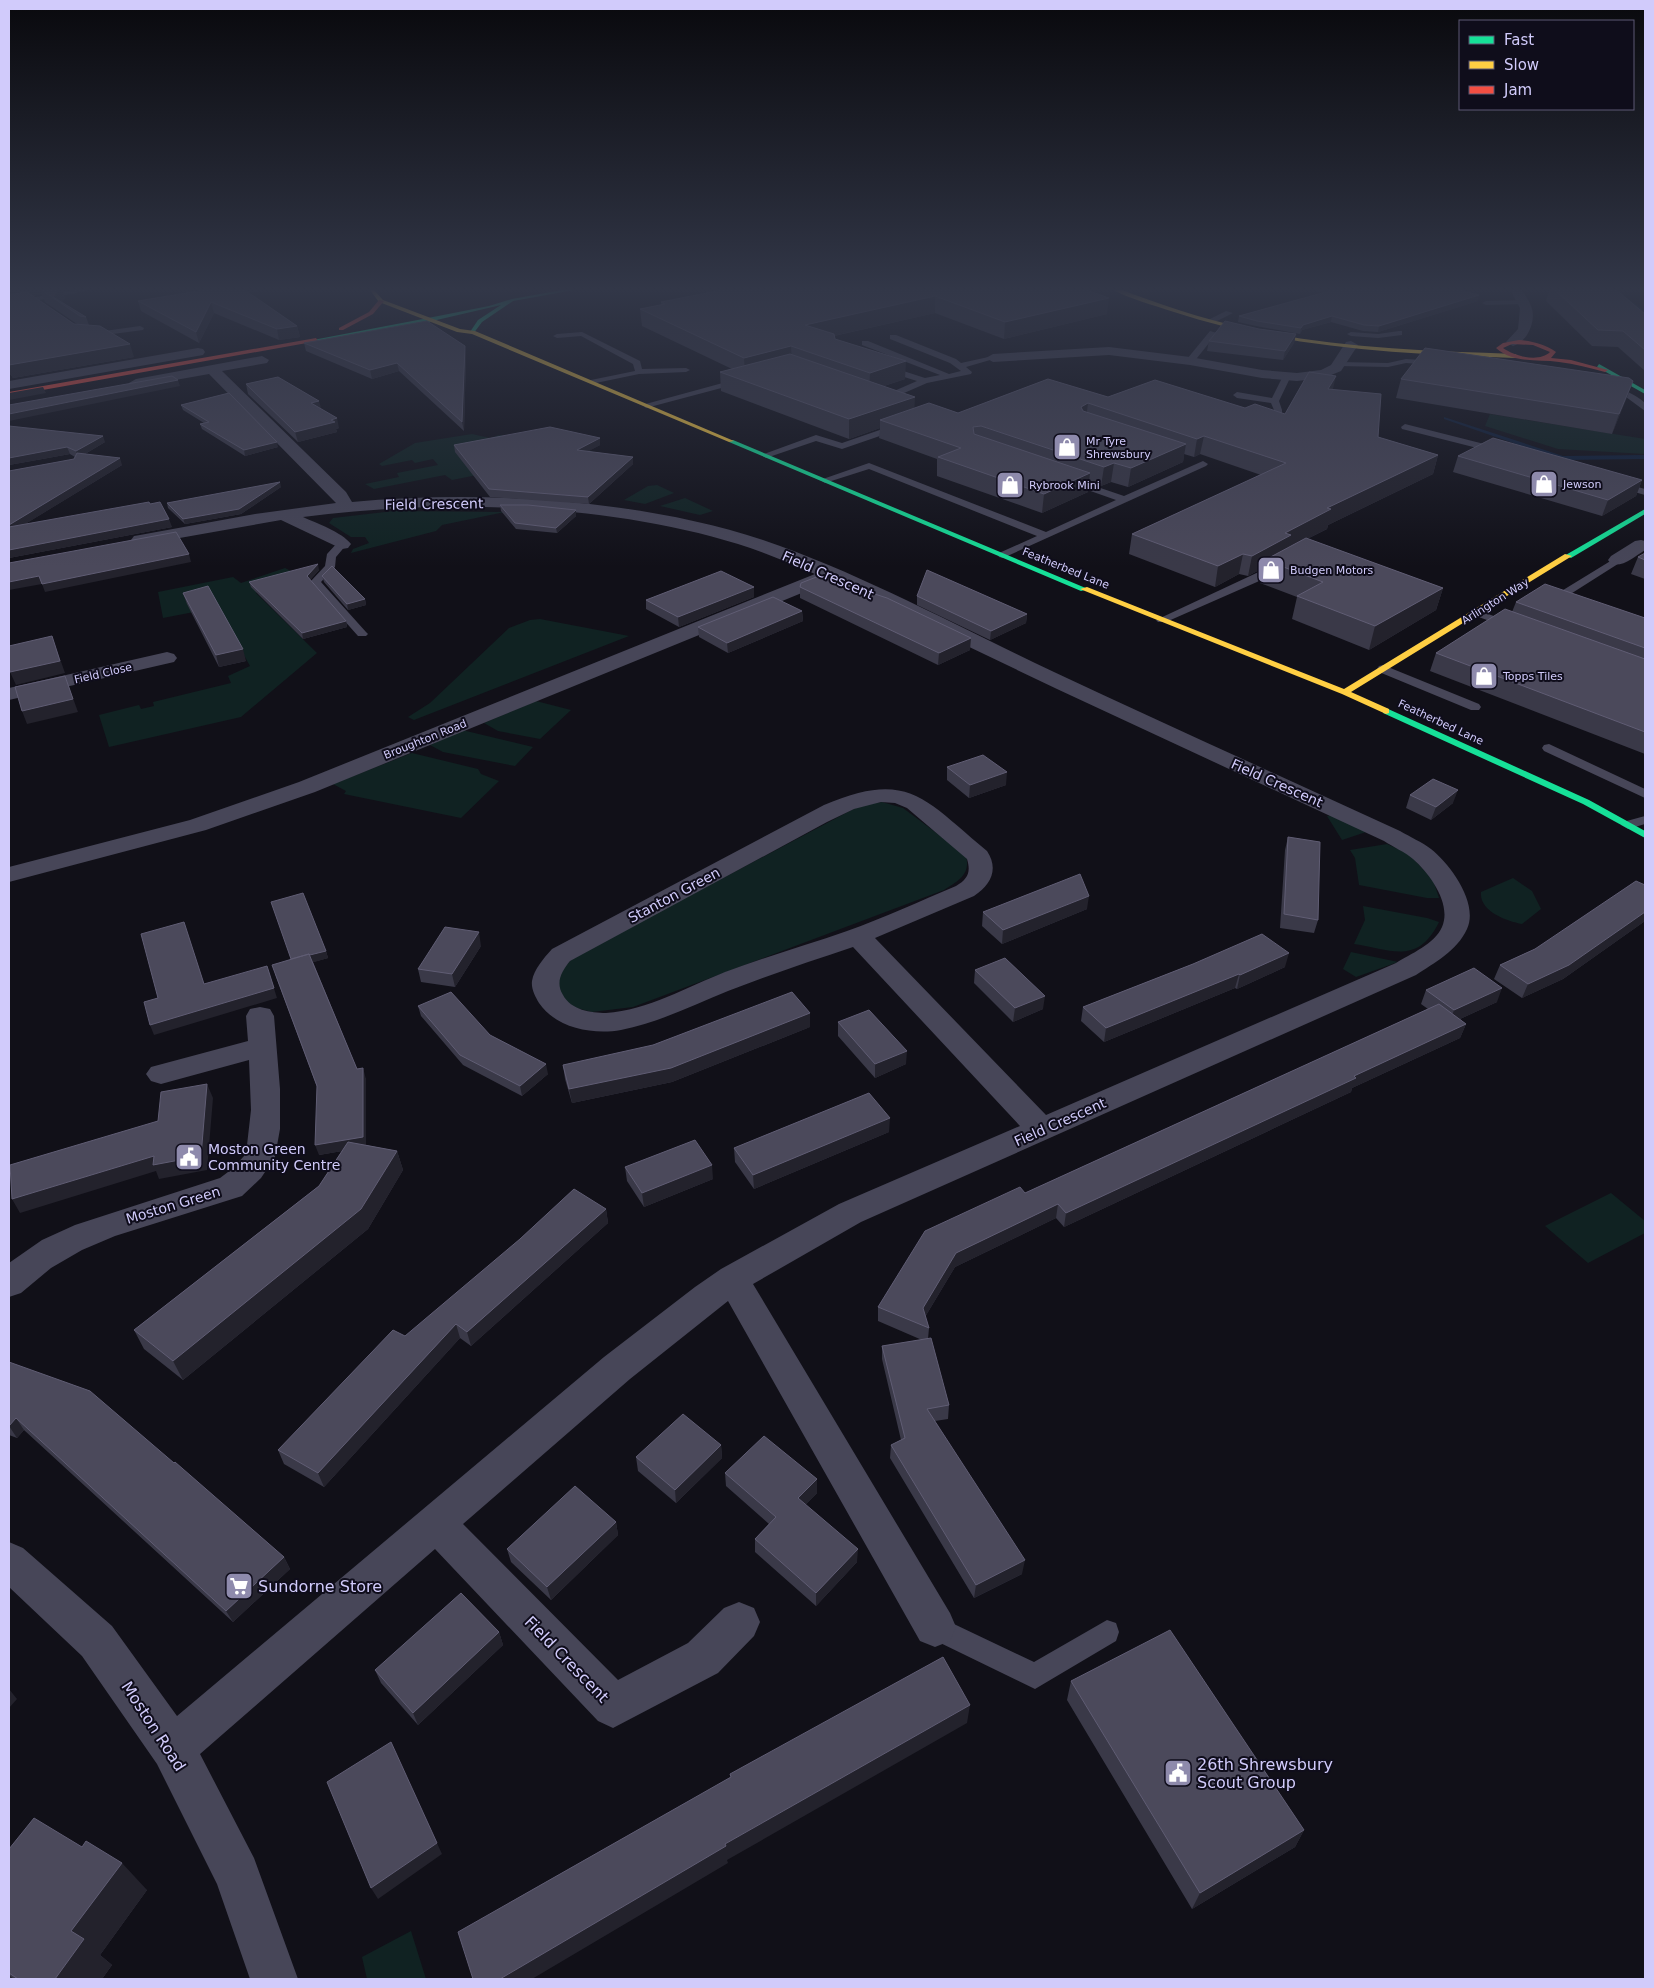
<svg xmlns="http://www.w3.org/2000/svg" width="1654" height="1988" font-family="'DejaVu Sans',sans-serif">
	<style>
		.green { fill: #102222 }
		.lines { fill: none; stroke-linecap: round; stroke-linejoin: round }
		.stream { fill: #0f1f3a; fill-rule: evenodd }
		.lane { fill: #474658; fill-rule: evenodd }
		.street { fill: #474658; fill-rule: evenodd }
		.fast { fill: #16e098; fill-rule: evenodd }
		.slow { fill: #ffcf43; fill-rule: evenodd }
		.jam { fill: #f24e42; fill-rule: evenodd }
		.wall { fill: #3a3948; fill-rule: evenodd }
		.shaded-wall { fill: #23222c }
		.building { fill: #4b495b; stroke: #605d74 }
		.labels { text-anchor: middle; stroke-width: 4; stroke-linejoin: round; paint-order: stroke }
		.far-poi-label { font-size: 11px; fill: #d1cbfb; stroke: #0f0d1b; text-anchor: start }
		.far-street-label { font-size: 11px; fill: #d1cbfb; stroke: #0f0d1b }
		.street-label { font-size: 14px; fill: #d1cbfb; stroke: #0f0d1b }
		.poi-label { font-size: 14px; fill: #d1cbfb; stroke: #0f0d1b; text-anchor: start }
		.near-poi-label { font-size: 16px; fill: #d1cbfb; stroke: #0f0d1b; text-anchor: start }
		.near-street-label { font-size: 16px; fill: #d1cbfb; stroke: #0f0d1b }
	</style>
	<rect width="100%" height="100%" fill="#111018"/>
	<path class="green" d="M 1490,414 L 1645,439 L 1645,454 L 1558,449 L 1485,426 Z
		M 472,434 L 490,438 L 499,435 L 581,447 L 594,452 L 452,480 L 445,475 L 374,489 L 365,484 L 399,477 L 397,473 L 438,465 L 433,459 L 415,463 L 412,460 L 382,466 L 379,464 L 415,443 Z
		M 657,485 L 674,493 L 645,504 L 624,500 L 648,486 Z
		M 685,498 L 713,511 L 700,515 L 660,506 Z
		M 394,511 L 505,512 L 442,525 L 436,531 L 351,553 L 353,549 L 369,543 L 365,537 L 351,537 L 329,523 L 333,518 Z
		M 314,567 L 320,570 L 256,593 L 317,653 L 241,717 L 109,747 L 99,715 L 139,705 L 141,709 L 154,706 L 153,702 L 231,683 L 228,676 L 250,666 L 225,621 L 194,612 L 163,618 L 158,592 L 233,577 L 241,583 L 285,568 L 295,573 Z
		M 540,619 L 629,636 L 414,720 L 408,717 L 430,703 L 509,628 L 530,620 Z
		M 536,701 L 571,710 L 540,739 L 498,731 L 484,723 Z
		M 462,730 L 533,747 L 515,766 L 443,752 L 430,745 Z
		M 412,753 L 478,769 L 481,774 L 499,781 L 461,818 L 344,794 L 346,791 L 333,784 Z
		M 882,802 L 903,808 L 966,855 C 971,875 958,881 944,890 L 633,1007 L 592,1012 L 565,1005 L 556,990 L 558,973 L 574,957 L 861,805 Z
		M 1332,815 L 1366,832 L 1342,840 L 1327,816 Z
		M 1387,844 L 1409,854 L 1433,880 L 1439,898 L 1427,898 L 1359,885 L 1355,858 L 1350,850 Z
		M 1513,878 L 1532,891 L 1541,909 L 1522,924 C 1506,921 1479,911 1481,892 Z
		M 1363,906 L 1427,918 L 1439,922 C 1418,965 1392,950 1354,944 L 1365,920 Z
		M 1351,952 L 1398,962 L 1356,977 L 1343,969 Z
		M 1611,1193 L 1645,1221 L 1645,1233 L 1588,1263 L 1545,1226 Z
		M 411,1931 L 426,1979 L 367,1979 L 362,1957 Z"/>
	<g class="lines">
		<path class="stream" d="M 1608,288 L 1613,288 L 1645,311 L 1645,314 Z
			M 1444,417 L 1563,456 L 1645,455 L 1645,459 L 1562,460 L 1444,419 Z"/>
		<path class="lane" d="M 85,288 L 101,288 L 9,306 L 9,302 Z
			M 1527,300 L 1528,302 L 1524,304 L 1486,305 L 1482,303 L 1486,301 Z
			M 1226,311 L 1233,313 L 1213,323 L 1206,321 Z
			M 140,326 L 144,328 L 143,330 L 90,337 L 86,335 L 90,333 Z
			M 1210,331 L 1217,333 L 1193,363 L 1187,363 L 1187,359 Z
			M 1399,331 L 1402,331 L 1402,335 L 1378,338 L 1351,336 L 1347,334 L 1351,332 L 1378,334 Z
			M 582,332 L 640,361 L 642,369 L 686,368 L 690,370 L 686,372 L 639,374 L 591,384 L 591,380 L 635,371 L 633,364 L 581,336 L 557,338 L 553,336 L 557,334 Z
			M 890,335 L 896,335 L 956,359 L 961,363 L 993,356 L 997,358 L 966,367 L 972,372 L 971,374 L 927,383 L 888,400 L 884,397 L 885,395 L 917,381 L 882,370 L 882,366 L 888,366 L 925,378 L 940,375 L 862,345 L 862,341 L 868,341 L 949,374 L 961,371 L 950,363 L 890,339 Z
			M 1406,359 L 1436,361 L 1440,363 L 1436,365 L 1406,363 L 1388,367 L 1339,366 L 1335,364 L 1339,362 L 1388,363 Z
			M 1284,374 L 1291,376 L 1279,401 L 1282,410 L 1282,427 L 1278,430 L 1274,427 L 1274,410 L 1271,403 L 1237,398 L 1233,395 L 1237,392 L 1272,398 Z
			M 741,378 L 745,380 L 744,382 L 646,408 L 642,405 Z
			M 1609,385 C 1623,389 1635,394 1645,403 L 1645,411 L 1626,397 L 1606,390 L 1606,386 Z
			M 900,423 L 903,424 L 903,428 L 842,449 L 816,441 L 769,457 L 766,458 L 761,455 L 816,435 L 842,443 Z
			M 1405,424 L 1504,449 L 1506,451 L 1501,454 L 1402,429 L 1401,427 Z
			M 1203,461 L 1208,464 L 1206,466 L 1003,558 L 999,557 L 998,555 L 999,553 L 1037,536 L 869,469 L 825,483 L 820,480 L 869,463 L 1046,532 L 1116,500 L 1065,482 L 1065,478 L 1071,478 L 1124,496 Z
			M 1616,481 L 1645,489 L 1645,495 L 1613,486 L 1611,484 Z
			M 342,541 L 347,544 L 336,557 L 335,567 L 321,582 L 366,632 L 368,634 L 366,636 L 358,636 L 310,582 L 325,566 L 327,554 L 338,542 Z
			M 1617,557 L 1622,560 L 1621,562 L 1569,595 L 1579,600 L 1577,602 L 1569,602 L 1555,595 Z
			M 1280,562 L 1284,563 L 1285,565 L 1284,567 L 1257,582 L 1166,622 L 1158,622 L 1156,620 Z
			M 1477,610 L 1516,624 L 1518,626 L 1512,629 L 1473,615 L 1471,613 Z
			M 1383,665 L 1479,704 L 1481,707 L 1479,710 L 1471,710 L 1379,672 L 1377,669 L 1379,666 Z
			M 1549,744 L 1645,789 L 1645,798 L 1544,751 L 1542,748 L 1544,745 Z
			M 1645,816 L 1645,824 L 1628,829 L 1621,825 L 1623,822 Z
			M 935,1615 L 1034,1662 L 1107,1620 L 1116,1623 L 1119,1632 L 1116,1641 L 1035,1689 L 926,1636 L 923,1627 L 926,1618 Z"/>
		<path class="street" d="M 1509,288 L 1521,288 C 1524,294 1529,300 1531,306 C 1537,319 1528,342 1513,346 L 1506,342 L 1518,329 L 1520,308 Z
			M 1351,341 L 1358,345 L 1341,371 L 1324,378 L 1297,381 L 1262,378 L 1190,365 L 1109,355 L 993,362 L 986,358 L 993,354 L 1109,347 L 1190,357 L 1262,370 L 1297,373 L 1321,370 L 1331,365 L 1346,342 Z
			M 198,348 L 203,349 L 205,352 L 203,355 L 9,389 L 9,381 Z
			M 262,356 L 269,360 L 267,363 L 222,371 L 346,492 L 352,502 C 482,490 639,499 763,540 C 863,574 958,627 1054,672 C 1169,726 1285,778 1400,831 C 1410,837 1422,842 1431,849 C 1450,864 1479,903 1467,929 C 1457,951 1434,963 1416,975 L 861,1222 L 753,1284 L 950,1613 L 956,1627 L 950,1641 L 935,1647 L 920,1641 L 728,1301 L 630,1379 L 463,1524 L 618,1680 L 688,1643 L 724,1608 L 739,1602 L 754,1608 L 760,1622 L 754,1636 L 718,1673 L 613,1728 L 598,1721 L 435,1549 L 200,1754 L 254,1858 L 298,1979 L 250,1979 L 217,1884 L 157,1764 L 82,1656 L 9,1587 L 9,1542 L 23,1548 L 112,1626 L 177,1716 L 604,1357 L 695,1287 L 721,1269 L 839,1204 L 1020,1126 L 853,947 C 811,961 769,975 728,991 C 693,1005 658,1023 621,1030 C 592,1035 556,1028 539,1003 C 535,996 531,989 532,981 C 534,969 544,958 552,949 L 824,805 C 909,769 924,799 987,851 C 999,869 991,885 974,896 L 875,938 L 1046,1115 L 1396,963 C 1410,954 1435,944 1442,927 C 1452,904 1430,874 1413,859 C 1405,852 1393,847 1384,841 L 1057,689 L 831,581 L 315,792 L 206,830 L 9,882 L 9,867 L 190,820 L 299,782 L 815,574 C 790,563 764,552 738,544 C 605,503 440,499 303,517 C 316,523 342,532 351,544 L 348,548 L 342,549 L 281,520 L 140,545 L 134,544 L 131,540 L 134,536 L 140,535 L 255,514 L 336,503 L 209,374 L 136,387 L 129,383 L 136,379 ZM 881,802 L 895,803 L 907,808 L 967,859 C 971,872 968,879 956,886 C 920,901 884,918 847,931 C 807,945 765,957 725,972 C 687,987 648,1010 606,1013 C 591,1013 571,1010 563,995 C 555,982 562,971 570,961 L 827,822 L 854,809 Z
			M 1641,540 L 1645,541 L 1645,550 C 1634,557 1624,567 1611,564 L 1608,560 L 1611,556 L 1635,541 Z
			M 167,652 L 174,654 L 177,658 L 174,662 L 9,700 L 9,688 Z
			M 260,1007 L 270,1009 L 274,1016 L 280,1089 L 280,1129 L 275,1157 L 261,1178 L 242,1196 L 115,1236 L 82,1250 L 51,1268 L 21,1293 L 9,1297 L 9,1263 L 42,1240 L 75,1225 L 220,1178 L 232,1169 L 244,1156 L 247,1145 L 251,1110 L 249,1060 L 161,1084 L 151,1081 L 146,1074 L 151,1067 L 248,1041 L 246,1016 L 250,1009 Z"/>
		<path class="fast" d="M 573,288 L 585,288 L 513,301 L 482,322 L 473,334 L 470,332 L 478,320 L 501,305 L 428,322 L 316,342 L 313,340 L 428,318 L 489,306 L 512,299 Z
			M 1599,364 L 1645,390 L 1645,394 L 1597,367 Z
			M 729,440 L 733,440 L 1088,589 L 1081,591 L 729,442 Z
			M 1645,509 L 1645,514 L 1571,558 L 1564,556 Z
			M 1386,708 L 1589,800 L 1645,831 L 1645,838 L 1583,804 L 1383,713 L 1383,709 Z"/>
		<path class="slow" d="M 1110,288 L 1117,288 C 1158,304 1200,318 1244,328 C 1333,348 1424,351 1515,354 L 1518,356 L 1515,358 C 1400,354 1284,348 1174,312 C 1153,305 1129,299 1110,288 Z
			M 370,290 L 374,290 L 383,300 L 460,329 L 475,331 L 734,441 L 729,442 L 472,334 L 457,332 L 379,302 Z
			M 1565,554 L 1572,556 L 1351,692 L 1389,709 L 1389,713 L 1386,714 L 1342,694 L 1080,589 L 1087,587 L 1344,689 Z"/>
		<path class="jam" d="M 379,300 L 384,301 L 373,314 L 343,330 L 339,330 L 339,328 L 369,312 Z
			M 316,338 L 318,341 L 9,396 L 9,392 Z
			M 1519,340 C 1532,341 1545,344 1556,352 L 1551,358 L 1571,360 L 1608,370 L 1605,372 C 1590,368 1575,364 1559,362 C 1538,359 1514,364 1496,348 L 1503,343 ZM 1512,344 L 1533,345 L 1550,352 C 1539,363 1514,356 1503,348 Z"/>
	</g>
	<path class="wall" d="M 9,288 L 70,288 L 62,290 L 65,298 L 62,302 L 86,317 L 89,325 L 134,357 L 13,378 L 11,375 ZM 42,294 L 45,302 L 77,324 L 74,324 L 33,296 Z
		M 216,288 L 274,288 L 249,293 L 297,326 L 300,337 L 279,340 L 214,313 L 199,343 L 141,311 L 138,301 Z
		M 1081,288 L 1107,314 L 1004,339 L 935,313 L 834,336 L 835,339 L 905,379 L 884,386 L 914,408 L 958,413 L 1108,397 L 1245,408 L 1285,414 L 1333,389 L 1378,437 L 1438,455 L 1433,474 L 1328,525 L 1327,529 L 1307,539 L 1443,588 L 1436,610 L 1369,650 L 1292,619 L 1297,597 L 1260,583 L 1263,568 L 1248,576 L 1239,574 L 1215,587 L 1129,554 L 1132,534 L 1261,475 L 1200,454 L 1194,457 L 1184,454 L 1183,462 L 1128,487 L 1111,482 L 1101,486 L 1089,482 L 1088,492 L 1042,513 L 937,476 L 937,459 L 879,438 L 880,428 L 849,439 L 721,391 L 720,372 L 732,369 L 642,326 L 640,309 L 661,305 L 661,302 L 738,290 Z
		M 1307,288 L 1451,288 L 1478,301 L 1378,332 L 1363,331 L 1331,322 L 1302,330 L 1300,334 L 1256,326 L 1238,322 L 1239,316 L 1322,293 Z
		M 1550,288 L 1614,288 L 1645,314 L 1645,371 L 1618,347 L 1592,346 L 1546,301 Z
		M 1259,329 L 1296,334 L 1294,343 L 1283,360 L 1207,351 L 1209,341 Z
		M 304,343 L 466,355 L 464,431 L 399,371 L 372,379 L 306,351 Z
		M 1401,379 L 1633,381 L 1612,434 L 1396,398 Z
		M 246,384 L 321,409 L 339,428 L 336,429 L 337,432 L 298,442 L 248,394 Z
		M 181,405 L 278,447 L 245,456 L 202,429 L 200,424 L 204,423 L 183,410 Z
		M 9,426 L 105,442 L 85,454 L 122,465 L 25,524 L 150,504 L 172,527 L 9,558 L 9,471 L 74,459 L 75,457 L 70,454 L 9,465 Z
		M 600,438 L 600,445 L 588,451 L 633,464 L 589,504 L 490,497 L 455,452 L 454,445 Z
		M 1458,456 L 1642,480 L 1636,496 L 1602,516 L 1453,472 Z
		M 281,487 L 241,514 L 185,524 L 168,508 L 167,503 Z
		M 500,505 L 576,516 L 557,533 L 516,529 L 501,511 Z
		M 1645,553 L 1645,579 L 1631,574 L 1638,557 Z
		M 319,570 L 310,580 L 346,621 L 347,627 L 303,639 L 251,587 L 249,582 Z
		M 322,576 L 365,599 L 366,605 L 348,610 L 324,582 Z
		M 800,587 L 970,650 L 938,665 L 800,598 Z
		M 183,593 L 246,661 L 219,667 L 187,604 Z
		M 917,596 L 1027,614 L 1026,623 L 990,640 L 917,605 Z
		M 754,597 L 679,627 L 646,609 L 646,600 Z
		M 1516,602 L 1645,618 L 1645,754 L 1430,671 L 1436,653 L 1512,612 Z
		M 802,611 L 803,621 L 728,653 L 699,637 L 698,627 Z
		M 947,767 L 1006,785 L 969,798 L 947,780 Z
		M 1410,795 L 1453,803 L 1431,820 L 1406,808 Z
		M 1288,837 L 1318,920 L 1314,933 L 1280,928 L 1285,850 Z
		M 1645,885 L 1645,921 L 1563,979 L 1522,998 L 1494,979 L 1500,965 L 1535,949 Z
		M 1087,909 L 1002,944 L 982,926 L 983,912 Z
		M 481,946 L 455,987 L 421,982 L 418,969 Z
		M 326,951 L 328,958 L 313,962 L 357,1069 L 366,1079 L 366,1145 L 397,1151 L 403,1170 L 368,1229 L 183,1380 L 144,1349 L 134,1330 L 319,1186 L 342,1151 L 319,1155 L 317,1087 L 275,974 Z
		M 1193,964 L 1285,967 L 1237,989 L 1235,988 L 1104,1042 L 1081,1021 L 1083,1007 Z
		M 975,970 L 1043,1009 L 1013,1022 L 974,983 Z
		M 1426,990 L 1497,1002 L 1460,1019 L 1466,1024 L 1460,1038 L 1352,1088 L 1351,1092 L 1064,1227 L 1056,1218 L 955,1267 L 925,1317 L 929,1328 L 928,1339 L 949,1405 L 948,1419 L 935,1421 L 1022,1574 L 974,1598 L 890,1458 L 891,1445 L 901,1440 L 882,1359 L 882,1346 L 922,1340 L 878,1321 L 878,1307 L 1025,1193 L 1428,1009 L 1421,1004 Z
		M 418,1006 L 548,1074 L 522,1096 L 463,1065 L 421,1016 Z
		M 838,1022 L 906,1064 L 875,1078 L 838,1036 Z
		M 810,1027 L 672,1082 L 572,1103 L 565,1079 L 563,1065 Z
		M 889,1132 L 754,1189 L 735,1162 L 734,1148 Z
		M 625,1167 L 713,1179 L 644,1207 L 627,1181 Z
		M 606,1209 L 608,1223 L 471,1346 L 460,1338 L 324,1487 L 284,1464 L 278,1450 L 405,1336 Z
		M 9,1362 L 284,1557 L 290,1569 L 233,1622 L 24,1430 L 17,1438 L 9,1435 Z
		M 721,1445 L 722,1458 L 676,1503 L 638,1471 L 636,1457 Z
		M 725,1473 L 817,1479 L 817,1493 L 805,1505 L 857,1562 L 816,1606 L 755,1552 L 755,1539 L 769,1524 L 726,1486 Z
		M 616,1522 L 618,1535 L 551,1600 L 511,1562 L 507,1549 Z
		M 499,1632 L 503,1645 L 418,1725 L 381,1683 L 375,1670 Z
		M 1071,1681 L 1304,1830 L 1295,1847 L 1192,1909 L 1067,1700 Z
		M 9,1849 L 147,1890 L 100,1955 L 112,1965 L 102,1979 L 9,1979 Z"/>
	<path class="shaded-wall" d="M 9,288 L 70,288 L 62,290 L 65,298 L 62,303 L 40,289 L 42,294 L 9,300 Z
		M 238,288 L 274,288 L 239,295 Z
		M 1479,295 L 1478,301 L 1378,332 L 1379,326 Z
		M 935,296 L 935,313 L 806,342 L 805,325 Z
		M 1109,298 L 1107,314 L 1004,339 L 1005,322 Z
		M 211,302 L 214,313 L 199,343 L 196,332 Z
		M 1332,316 L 1331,322 L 1302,330 L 1300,334 L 1301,328 L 1303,325 Z
		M 297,326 L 300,337 L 279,340 L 277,329 Z
		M 1296,334 L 1294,343 L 1283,360 L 1285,351 Z
		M 130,344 L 134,357 L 13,378 L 11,375 L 9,375 L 9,365 Z
		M 465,346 L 466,355 L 464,431 L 462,422 Z
		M 791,346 L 792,363 L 745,375 L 744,358 Z
		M 906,361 L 905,379 L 869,391 L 870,373 Z
		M 397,363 L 399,371 L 372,379 L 370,370 Z
		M 1336,376 L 1332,393 L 1328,389 Z
		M 178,380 L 180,386 L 9,421 L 9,414 Z
		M 1633,381 L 1626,400 L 1612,434 L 1619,414 Z
		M 43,387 L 46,393 L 9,400 L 9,393 Z
		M 915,397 L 914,416 L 880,420 L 880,428 L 849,439 L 849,419 Z
		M 319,401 L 322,411 L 311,403 Z
		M 1088,403 L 1086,420 L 1081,407 Z
		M 337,418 L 339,428 L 336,429 L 337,432 L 298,442 L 295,432 Z
		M 103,436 L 105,442 L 78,458 L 76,451 Z
		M 1204,436 L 1200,454 L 1194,457 L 1197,439 Z
		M 600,438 L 600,445 L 578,457 L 577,450 Z
		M 277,442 L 278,447 L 245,456 L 244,450 Z
		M 1186,444 L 1183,462 L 1128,487 L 1131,468 Z
		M 67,447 L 70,454 L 9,465 L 9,458 Z
		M 1438,455 L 1433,474 L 1328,525 L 1327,529 L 1265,560 L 1263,568 L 1248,576 L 1252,556 L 1285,533 L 1327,508 Z
		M 633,457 L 633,464 L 589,504 L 588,497 Z
		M 120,458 L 122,465 L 9,534 L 9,525 Z
		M 1114,463 L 1111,482 L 1101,486 L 1104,467 Z
		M 1090,473 L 1088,492 L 1042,513 L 1044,494 Z
		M 1642,480 L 1636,496 L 1602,516 L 1608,500 Z
		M 280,482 L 281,487 L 241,514 L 185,524 L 183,519 Z
		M 576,510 L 576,516 L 557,533 L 556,528 Z
		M 169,519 L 172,527 L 9,558 L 9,550 Z
		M 189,554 L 191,562 L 45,592 L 42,584 L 9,590 L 9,582 L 39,576 Z
		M 1243,554 L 1239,574 L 1215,587 L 1218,566 Z
		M 318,564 L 319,570 L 308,582 L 307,576 Z
		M 754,587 L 754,597 L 679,627 L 678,617 Z
		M 1443,588 L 1436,610 L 1369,650 L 1375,626 Z
		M 365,599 L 366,605 L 348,610 L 347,604 Z
		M 802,611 L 803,621 L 728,653 L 727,643 Z
		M 1027,614 L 1026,623 L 990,640 L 991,631 Z
		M 346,621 L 347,627 L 303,639 L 302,633 Z
		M 52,636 L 65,673 L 16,685 L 10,672 Z
		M 971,638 L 970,650 L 938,665 L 939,653 Z
		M 243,649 L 246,661 L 219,667 L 216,655 Z
		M 65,676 L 78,712 L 27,724 L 22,711 Z
		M 1007,772 L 1006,785 L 969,798 L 970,785 Z
		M 1458,790 L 1453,803 L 1431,820 L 1436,807 Z
		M 1089,896 L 1087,909 L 1002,944 L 1003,930 Z
		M 1645,912 L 1645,921 L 1563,979 L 1522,998 L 1528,984 Z
		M 479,932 L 481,946 L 455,987 L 452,974 Z
		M 326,951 L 328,958 L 294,968 L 292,961 Z
		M 1289,953 L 1285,967 L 1237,989 L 1240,975 Z
		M 267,966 L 277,998 L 154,1035 L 150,1025 Z
		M 1239,974 L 1235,988 L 1104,1042 L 1106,1028 Z
		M 1502,988 L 1497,1002 L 1449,1024 L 1454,1010 Z
		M 1045,996 L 1043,1009 L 1013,1022 L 1015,1008 Z
		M 810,1013 L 810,1027 L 672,1082 L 572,1103 L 569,1089 Z
		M 1466,1024 L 1460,1038 L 1352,1088 L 1351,1092 L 1064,1227 L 1066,1213 L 1354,1076 Z
		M 907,1051 L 906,1064 L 875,1078 L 875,1064 Z
		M 546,1064 L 548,1074 L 522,1096 L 520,1086 Z
		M 363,1068 L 366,1079 L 366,1147 L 319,1155 L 315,1145 Z
		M 207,1084 L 213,1098 L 207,1170 L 159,1179 L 156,1171 L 20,1213 L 12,1199 L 154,1156 Z
		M 890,1118 L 889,1132 L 754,1189 L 753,1175 Z
		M 397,1151 L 403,1170 L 368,1229 L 183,1380 L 173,1361 Z
		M 712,1165 L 713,1179 L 644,1207 L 642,1193 Z
		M 1058,1204 L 1056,1218 L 955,1267 L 922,1322 L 923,1308 L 956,1253 Z
		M 606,1209 L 608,1223 L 471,1346 L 467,1332 Z
		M 456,1324 L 460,1338 L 324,1487 L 318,1473 Z
		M 16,1418 L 24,1430 L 17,1438 L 9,1426 Z
		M 721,1445 L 722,1458 L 676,1503 L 675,1490 Z
		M 817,1479 L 817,1493 L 798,1512 L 798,1498 Z
		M 616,1522 L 618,1535 L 551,1600 L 547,1587 Z
		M 858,1549 L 857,1562 L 816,1606 L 816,1593 Z
		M 284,1557 L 290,1569 L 233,1622 L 226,1611 Z
		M 1025,1560 L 1022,1574 L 974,1598 L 976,1585 Z
		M 499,1632 L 503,1645 L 418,1725 L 413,1713 Z
		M 9,1689 L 17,1699 L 9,1708 Z
		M 970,1705 L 967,1723 L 727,1860 L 728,1863 L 532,1979 L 500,1979 L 725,1844 Z
		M 396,1754 L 442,1854 L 378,1899 L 371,1888 Z
		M 1304,1830 L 1295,1847 L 1192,1909 L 1200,1893 Z
		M 122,1863 L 147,1890 L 100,1955 L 112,1965 L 102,1979 L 55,1979 L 71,1931 Z
		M 9,1975 L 14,1979 L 9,1979 Z"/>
	<path class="building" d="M 44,288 L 59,288 L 53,297 L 86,317 L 80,316 L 40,289 Z
		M 216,288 L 242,288 L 297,326 L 277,329 L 211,302 L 196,332 L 138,301 Z
		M 732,288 L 735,288 L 738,290 L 745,288 L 1081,288 L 1109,298 L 1005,322 L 935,296 L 805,325 L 834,334 L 835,339 L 906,361 L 870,373 L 791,346 L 744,358 L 640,309 L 665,304 L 661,302 Z
		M 1327,288 L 1451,288 L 1479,295 L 1379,326 L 1364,325 L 1332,316 L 1303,325 L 1301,328 L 1257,321 L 1239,316 L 1333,290 Z
		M 1553,288 L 1614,288 L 1645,314 L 1645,350 L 1623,331 L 1598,330 Z
		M 27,292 L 74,324 L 100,326 L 130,344 L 9,365 L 9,295 Z
		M 427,321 L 465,346 L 462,422 L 397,363 L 370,370 L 304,343 Z
		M 1225,321 L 1259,329 L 1296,334 L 1285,351 L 1209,341 Z
		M 1425,348 L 1629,378 L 1633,381 L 1619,414 L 1401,379 Z
		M 790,354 L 915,397 L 849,419 L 720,372 Z
		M 1309,372 L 1336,376 L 1328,389 L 1381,394 L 1378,437 L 1438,455 L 1327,508 L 1331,509 L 1285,533 L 1291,535 L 1252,556 L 1243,554 L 1218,566 L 1132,534 L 1286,463 L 1204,436 L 1197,439 L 1088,403 L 1081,407 L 1083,411 L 1186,444 L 1131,468 L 1114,463 L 1104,467 L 981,426 L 973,427 L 974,434 L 1090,473 L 1044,494 L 938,457 L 961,448 L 880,420 L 929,403 L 958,413 L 1048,379 L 1108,397 L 1155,380 L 1245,408 L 1255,404 L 1285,414 Z
		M 172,376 L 178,380 L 9,414 L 9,405 Z
		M 278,377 L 319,401 L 311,403 L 337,418 L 331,420 L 335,422 L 295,432 L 246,384 Z
		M 229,393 L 277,442 L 244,450 L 200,424 L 209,422 L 181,405 Z
		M 9,426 L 103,436 L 76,451 L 67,447 L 9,458 Z
		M 550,427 L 600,438 L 577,450 L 633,457 L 588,497 L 489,489 L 454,445 Z
		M 1493,438 L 1642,480 L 1608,500 L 1458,456 Z
		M 77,453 L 120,458 L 9,525 L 9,471 L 74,459 Z
		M 280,482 L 239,509 L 183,519 L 167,503 Z
		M 149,502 L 150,504 L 160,502 L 169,519 L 9,550 L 9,527 Z
		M 500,505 L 528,505 L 576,510 L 556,528 L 515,523 Z
		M 176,532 L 189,554 L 42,584 L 39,576 L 9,582 L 9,563 Z
		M 1306,538 L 1443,588 L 1375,626 L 1297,596 L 1323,582 L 1265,560 Z
		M 1645,553 L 1645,560 L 1638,557 Z
		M 318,564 L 307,576 L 346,621 L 302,633 L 249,582 Z
		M 332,566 L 365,599 L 347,604 L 322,576 Z
		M 927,570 L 1027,614 L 991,631 L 917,596 Z
		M 721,571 L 754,587 L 678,617 L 646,600 Z
		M 819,576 L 887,598 L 971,638 L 939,653 L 800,587 L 801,583 Z
		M 1545,584 L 1645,618 L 1645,648 L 1516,602 Z
		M 208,586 L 243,649 L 216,655 L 183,593 Z
		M 773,597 L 802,611 L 727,643 L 698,627 Z
		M 1505,609 L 1645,659 L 1645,732 L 1436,653 Z
		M 52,636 L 60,661 L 10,672 L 9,667 L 9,646 Z
		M 65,676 L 73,699 L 22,711 L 15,687 Z
		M 983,755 L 1007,772 L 970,785 L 947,767 Z
		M 1433,779 L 1458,790 L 1436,807 L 1410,795 Z
		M 1288,837 L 1320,842 L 1318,920 L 1284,914 Z
		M 1080,874 L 1089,896 L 1003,930 L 983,912 Z
		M 1636,881 L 1645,885 L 1645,912 L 1569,965 L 1528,984 L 1500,965 L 1535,949 Z
		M 303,893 L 326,951 L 310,955 L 309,954 L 291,959 L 271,902 Z
		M 184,922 L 204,984 L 267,966 L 274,988 L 150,1025 L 144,1002 L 158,998 L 141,934 Z
		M 445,927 L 479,932 L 452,974 L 418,969 Z
		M 1262,934 L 1289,953 L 1240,975 L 1239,974 L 1106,1028 L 1083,1007 L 1193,964 Z
		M 309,954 L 357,1069 L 363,1068 L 363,1137 L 315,1145 L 317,1086 L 272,965 Z
		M 1005,958 L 1045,996 L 1015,1008 L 975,970 Z
		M 1474,968 L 1502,988 L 1454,1010 L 1426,990 Z
		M 451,992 L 490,1035 L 546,1064 L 520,1086 L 460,1055 L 418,1006 Z
		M 792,992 L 810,1013 L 671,1068 L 569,1089 L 563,1065 L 653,1045 Z
		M 1439,1004 L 1466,1024 L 1354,1076 L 1356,1078 L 1066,1213 L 1058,1204 L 956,1253 L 923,1308 L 929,1328 L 878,1307 L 925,1231 L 1020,1187 L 1025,1193 Z
		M 869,1010 L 907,1051 L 875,1064 L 838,1022 Z
		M 207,1084 L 201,1156 L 153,1165 L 154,1156 L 12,1199 L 10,1165 L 158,1121 L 161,1092 Z
		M 869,1093 L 890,1118 L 753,1175 L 734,1148 Z
		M 695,1140 L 712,1165 L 642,1193 L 625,1167 Z
		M 348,1142 L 397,1151 L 361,1209 L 173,1361 L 134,1330 L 319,1186 Z
		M 574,1189 L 606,1209 L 467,1332 L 456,1324 L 318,1473 L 278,1450 L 393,1330 L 405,1336 L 520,1239 Z
		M 931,1338 L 949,1405 L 927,1409 L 1025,1560 L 976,1585 L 891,1445 L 905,1438 L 882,1346 Z
		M 9,1362 L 90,1391 L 174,1463 L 175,1462 L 284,1557 L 226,1611 L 16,1418 L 9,1426 Z
		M 683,1414 L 721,1445 L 675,1490 L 636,1457 Z
		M 764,1436 L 817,1479 L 798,1498 L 858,1549 L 816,1593 L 755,1539 L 776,1517 L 725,1473 Z
		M 575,1486 L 616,1522 L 547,1587 L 507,1549 Z
		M 461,1593 L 499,1632 L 413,1713 L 375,1670 Z
		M 1170,1630 L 1304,1830 L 1200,1893 L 1071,1681 Z
		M 943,1657 L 970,1705 L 725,1844 L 726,1846 L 500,1979 L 473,1979 L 458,1932 L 731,1777 L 730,1774 Z
		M 391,1742 L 437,1843 L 371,1888 L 327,1782 Z
		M 34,1818 L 82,1847 L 86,1841 L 122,1863 L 71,1931 L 84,1939 L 55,1979 L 18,1979 L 9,1973 L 9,1849 Z"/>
	<linearGradient id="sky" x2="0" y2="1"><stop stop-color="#09090d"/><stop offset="0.51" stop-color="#323748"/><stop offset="1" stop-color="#323748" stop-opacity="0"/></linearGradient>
	<rect width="1654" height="567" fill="url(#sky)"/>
	<defs>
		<symbol id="shop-square" viewBox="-11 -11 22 22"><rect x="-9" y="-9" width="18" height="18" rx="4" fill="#8e8aac" stroke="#0f0d1b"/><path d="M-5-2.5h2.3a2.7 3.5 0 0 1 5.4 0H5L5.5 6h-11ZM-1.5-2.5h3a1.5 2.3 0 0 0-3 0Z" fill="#fff"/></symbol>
		<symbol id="civic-square" viewBox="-11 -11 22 22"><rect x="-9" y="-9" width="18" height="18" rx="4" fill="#8e8aac" stroke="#0f0d1b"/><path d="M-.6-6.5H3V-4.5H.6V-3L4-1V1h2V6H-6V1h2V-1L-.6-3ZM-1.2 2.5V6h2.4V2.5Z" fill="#fff"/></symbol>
		<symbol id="supermarket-square" viewBox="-11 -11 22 22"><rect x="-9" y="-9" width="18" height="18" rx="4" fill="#8e8aac" stroke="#0f0d1b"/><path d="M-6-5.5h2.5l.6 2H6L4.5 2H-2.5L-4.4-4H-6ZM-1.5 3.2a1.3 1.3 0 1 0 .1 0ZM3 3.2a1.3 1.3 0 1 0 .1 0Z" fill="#fff"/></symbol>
	</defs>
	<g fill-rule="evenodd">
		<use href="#shop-square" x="1051" y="431" width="32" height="32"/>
		<use href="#shop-square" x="1528" y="468" width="32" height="32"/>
		<use href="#shop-square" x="994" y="469" width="32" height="32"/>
		<use href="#shop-square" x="1255" y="554" width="32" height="32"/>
		<use href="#shop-square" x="1468" y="660" width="32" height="32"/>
		<use href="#civic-square" x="173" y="1141" width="32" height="32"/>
		<use href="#supermarket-square" x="223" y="1570" width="32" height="32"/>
		<use href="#civic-square" x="1162" y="1757" width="32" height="32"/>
	</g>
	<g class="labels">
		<g class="far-poi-label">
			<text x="1086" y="445">Mr Tyre<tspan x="1086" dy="13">Shrewsbury</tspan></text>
			<text x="1563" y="488">Jewson</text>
			<text x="1029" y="489">Rybrook Mini</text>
			<text x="1290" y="574">Budgen Motors</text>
			<text x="1503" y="680">Topps Tiles</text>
		</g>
		<g class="far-street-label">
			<text transform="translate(1066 568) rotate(22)" y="4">Featherbed Lane</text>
			<text transform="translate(1495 601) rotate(-32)" y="4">Arlington Way</text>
			<text transform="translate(103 673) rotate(-13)" y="4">Field Close</text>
			<text transform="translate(1441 722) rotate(25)" y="4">Featherbed Lane</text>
			<text transform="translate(425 739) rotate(-22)" y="4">Broughton Road</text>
		</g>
		<g class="street-label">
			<text transform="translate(434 504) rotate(-1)" y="5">Field Crescent</text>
			<text transform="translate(828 575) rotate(24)" y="5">Field Crescent</text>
			<text transform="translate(1277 783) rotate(24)" y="5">Field Crescent</text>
			<text transform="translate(674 895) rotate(-28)" y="5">Stanton Green</text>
			<text transform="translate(1060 1122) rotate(-24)" y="5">Field Crescent</text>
			<text transform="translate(173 1205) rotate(-17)" y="5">Moston Green</text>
		</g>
		<g class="poi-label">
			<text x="208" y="1154">Moston Green<tspan x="208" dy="16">Community Centre</tspan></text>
		</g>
		<g class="near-poi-label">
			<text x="258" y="1592">Sundorne Store</text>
			<text x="1197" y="1770">26th Shrewsbury<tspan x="1197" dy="18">Scout Group</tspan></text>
		</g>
		<g class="near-street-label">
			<text transform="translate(567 1659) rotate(46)" y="6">Field Crescent</text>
			<text transform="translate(154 1726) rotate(57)" y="6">Moston Road</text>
		</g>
	</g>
	<rect width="1654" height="1988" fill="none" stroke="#d1cbfb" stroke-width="20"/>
	<rect x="1459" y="20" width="175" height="90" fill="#0f0d1b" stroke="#5d5975"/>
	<rect x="1469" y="36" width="25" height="8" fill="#16e098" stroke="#5d5975"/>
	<text x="1504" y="45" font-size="15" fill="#d1cbfb">Fast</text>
	<rect x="1469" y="61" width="25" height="8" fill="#ffcf43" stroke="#5d5975"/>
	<text x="1504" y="70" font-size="15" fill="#d1cbfb">Slow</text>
	<rect x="1469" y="86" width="25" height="8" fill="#f24e42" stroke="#5d5975"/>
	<text x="1504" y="95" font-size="15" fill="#d1cbfb">Jam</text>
</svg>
